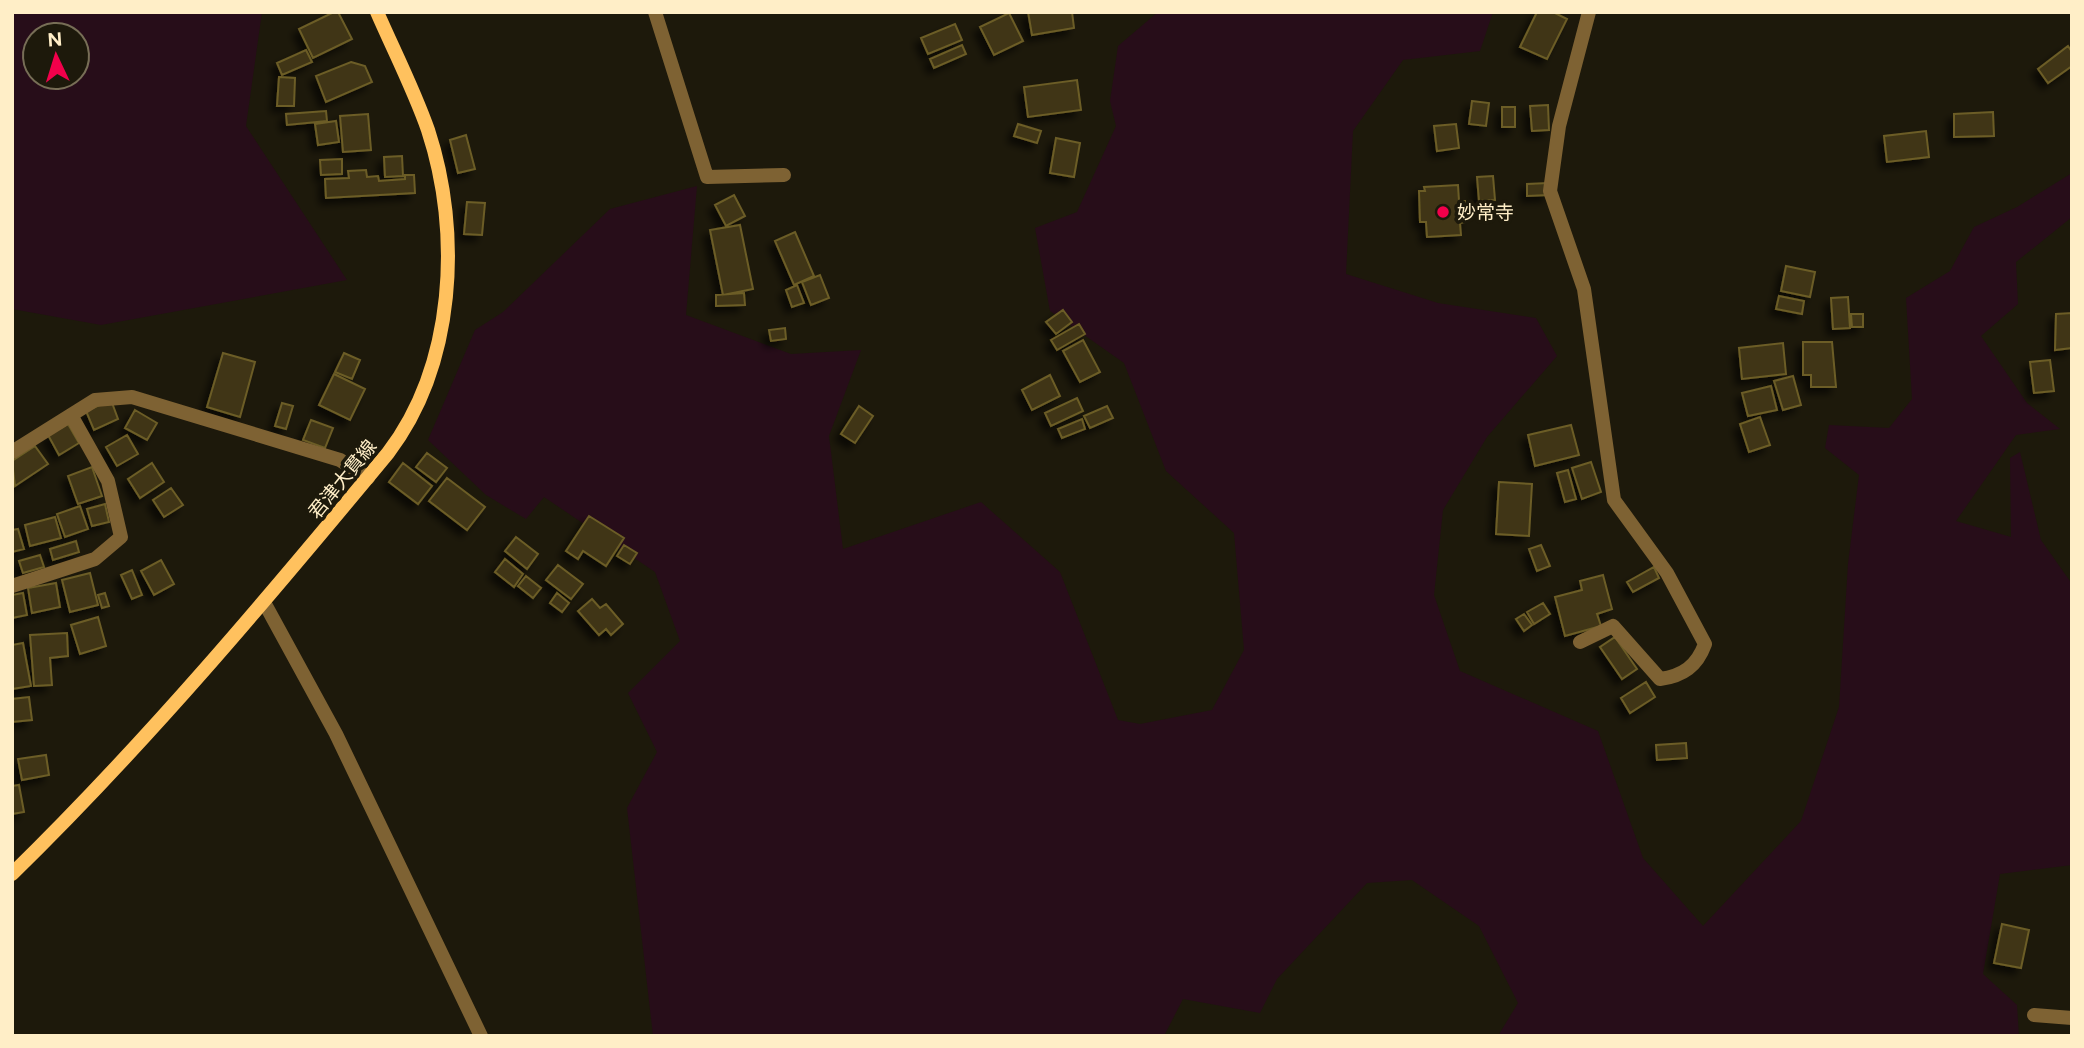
<svg xmlns="http://www.w3.org/2000/svg" width="2084" height="1048" font-family="Figtree,'Noto Sans JP',sans-serif">
	<style>
		.green { fill: #270d19; fill-rule: evenodd }
		.building { fill: #3f3616; stroke: #6c5d27; stroke-width: 2; filter: url(#shadow) }
		.lines { fill: none; stroke-linecap: round; stroke-linejoin: round }
		.minor { stroke: #7e6233; stroke-width: 14 }
		.secondary { stroke: #ffc15e; stroke-width: 14 }
		.poi-dot { fill: #f2004b; stroke: #1d190b; stroke-width: 2.5 }
		.labels { text-anchor: middle; stroke-width: 7; stroke-linejoin: round; paint-order: stroke }
		.poi-label { font-size: 19px; fill: #ffeec7; stroke: #1d190b; text-anchor: start }
		.street-label { font-size: 19px; fill: #ffeec7; stroke: #1d190b }
	</style>
	<defs>
		<filter id="shadow"><feDropShadow dx="-6" dy="6" stdDeviation="3.5" flood-color="#0009"/></filter>
	</defs>
	<rect width="100%" height="100%" fill="#1d190b"/>
	<path class="green" d="M 12,12 L 262,12 L 246,126 L 347,280 L 101,325 L 12,309 ZM 35,35 L 77,35 L 77,77 L 35,77 Z
		M 1158,12 L 1493,12 L 1480,51 L 1403,60 L 1353,131 L 1346,274 L 1438,303 L 1536,318 L 1557,356 L 1487,437 L 1443,510 L 1434,595 L 1460,671 L 1598,731 L 1643,858 L 1703,926 L 1801,821 L 1839,707 L 1848,564 L 1859,475 L 1825,448 L 1829,425 L 1889,428 L 1912,399 L 1906,298 L 1950,271 L 1974,227 L 2017,207 L 2072,173 L 2072,217 L 2016,262 L 2018,304 L 1981,336 L 2027,403 L 2060,429 L 2016,435 L 1956,521 L 2011,537 L 2010,458 L 2020,452 L 2041,540 L 2072,584 L 2072,865 L 2000,874 L 1983,974 L 2017,1005 L 2019,1036 L 1498,1036 L 1518,1003 L 1479,926 L 1412,880 L 1367,883 L 1277,979 L 1260,1013 L 1183,999 L 1164,1036 L 653,1036 L 627,808 L 657,752 L 628,693 L 680,641 L 655,572 L 544,497 L 526,519 L 486,495 L 428,440 L 475,330 L 503,312 L 610,209 L 697,186 L 686,315 L 791,354 L 861,350 L 829,436 L 843,549 L 981,502 L 1060,572 L 1118,720 L 1140,724 L 1212,710 L 1244,650 L 1234,533 L 1166,471 L 1124,363 L 1050,311 L 1035,228 L 1077,212 L 1116,126 L 1110,101 L 1118,46 Z"/>
	<path class="building" d="M 334,12 L 338,12 L 352,39 L 313,58 L 299,29 Z
		M 1028,12 L 1072,12 L 1074,28 L 1032,35 Z
		M 1537,12 L 1553,12 L 1567,19 L 1547,59 L 1520,47 Z
		M 1009,13 L 1023,41 L 994,55 L 980,27 Z
		M 955,24 L 962,40 L 928,54 L 921,38 Z
		M 962,45 L 966,54 L 934,68 L 930,59 Z
		M 2068,46 L 2072,52 L 2072,66 L 2048,83 L 2038,69 Z
		M 306,50 L 312,62 L 282,75 L 277,63 Z
		M 351,62 L 365,66 L 372,82 L 326,102 L 316,76 Z
		M 279,77 L 295,78 L 294,106 L 277,106 Z
		M 1077,80 L 1081,110 L 1028,117 L 1024,87 Z
		M 1472,101 L 1489,103 L 1486,126 L 1469,124 Z
		M 1548,105 L 1549,130 L 1532,131 L 1530,106 Z
		M 1502,107 L 1515,107 L 1515,127 L 1502,127 Z
		M 326,111 L 327,121 L 287,125 L 286,114 Z
		M 1993,112 L 1994,136 L 1954,137 L 1954,114 Z
		M 368,114 L 371,150 L 343,152 L 340,116 Z
		M 336,121 L 339,142 L 318,145 L 315,124 Z
		M 1018,124 L 1041,131 L 1037,143 L 1014,136 Z
		M 1456,124 L 1459,148 L 1437,151 L 1434,126 Z
		M 1926,131 L 1929,157 L 1887,162 L 1884,136 Z
		M 466,135 L 475,169 L 458,173 L 450,140 Z
		M 1056,138 L 1080,143 L 1074,177 L 1050,173 Z
		M 402,156 L 403,176 L 385,177 L 384,157 Z
		M 342,159 L 342,174 L 321,175 L 320,160 Z
		M 366,170 L 367,177 L 378,176 L 379,181 L 405,179 L 405,175 L 414,175 L 415,193 L 326,198 L 325,179 L 349,178 L 348,171 Z
		M 1493,176 L 1495,200 L 1479,201 L 1477,177 Z
		M 1548,183 L 1549,195 L 1527,196 L 1527,184 Z
		M 1458,185 L 1459,201 L 1465,201 L 1466,222 L 1460,223 L 1461,235 L 1427,237 L 1426,222 L 1420,222 L 1419,191 L 1425,191 L 1424,187 Z
		M 734,195 L 745,216 L 726,226 L 715,205 Z
		M 467,202 L 485,203 L 482,235 L 464,234 Z
		M 740,225 L 753,289 L 723,295 L 710,230 Z
		M 795,232 L 814,276 L 794,285 L 775,241 Z
		M 1786,266 L 1815,272 L 1810,297 L 1781,291 Z
		M 820,275 L 829,298 L 811,305 L 802,282 Z
		M 797,285 L 804,303 L 792,307 L 786,290 Z
		M 744,293 L 745,305 L 716,306 L 716,295 Z
		M 1779,296 L 1804,301 L 1802,314 L 1776,309 Z
		M 1848,297 L 1850,328 L 1833,329 L 1831,298 Z
		M 1063,310 L 1072,322 L 1056,334 L 1046,322 Z
		M 2072,313 L 2072,348 L 2055,350 L 2056,314 Z
		M 1851,314 L 1863,314 L 1863,327 L 1852,327 Z
		M 1079,324 L 1085,334 L 1057,350 L 1051,340 Z
		M 785,328 L 786,339 L 771,341 L 769,330 Z
		M 1083,340 L 1100,372 L 1080,382 L 1063,351 Z
		M 1803,342 L 1832,342 L 1836,387 L 1811,387 L 1811,375 L 1803,375 Z
		M 1783,343 L 1786,374 L 1742,379 L 1739,348 Z
		M 223,353 L 255,362 L 240,417 L 207,407 Z
		M 344,353 L 360,360 L 352,379 L 335,372 Z
		M 2050,360 L 2054,391 L 2034,393 L 2030,362 Z
		M 334,374 L 365,389 L 350,420 L 319,405 Z
		M 1050,375 L 1060,396 L 1032,410 L 1022,390 Z
		M 1793,376 L 1801,405 L 1783,410 L 1774,381 Z
		M 1771,386 L 1777,410 L 1748,416 L 1742,393 Z
		M 1077,398 L 1083,411 L 1051,426 L 1045,413 Z
		M 111,400 L 118,419 L 94,430 L 86,411 Z
		M 282,403 L 293,406 L 286,429 L 275,426 Z
		M 859,406 L 873,416 L 855,443 L 841,434 Z
		M 1107,406 L 1113,418 L 1090,428 L 1084,416 Z
		M 135,410 L 157,423 L 147,440 L 125,428 Z
		M 1760,417 L 1770,445 L 1749,452 L 1740,424 Z
		M 1082,419 L 1085,429 L 1062,438 L 1058,429 Z
		M 311,420 L 333,428 L 325,448 L 303,440 Z
		M 68,424 L 79,443 L 59,455 L 48,435 Z
		M 1571,425 L 1579,455 L 1535,466 L 1528,435 Z
		M 127,435 L 138,454 L 117,466 L 106,447 Z
		M 35,446 L 48,464 L 15,486 L 12,461 Z
		M 427,453 L 447,468 L 436,482 L 416,467 Z
		M 1591,462 L 1601,492 L 1582,499 L 1572,468 Z
		M 152,463 L 164,482 L 140,498 L 128,479 Z
		M 403,463 L 432,486 L 418,504 L 389,482 Z
		M 92,467 L 102,496 L 78,504 L 68,476 Z
		M 1568,470 L 1576,499 L 1565,502 L 1557,473 Z
		M 447,478 L 485,507 L 467,530 L 429,501 Z
		M 1499,482 L 1532,484 L 1529,536 L 1496,534 Z
		M 171,488 L 183,505 L 164,517 L 153,500 Z
		M 105,504 L 109,522 L 92,526 L 87,509 Z
		M 80,506 L 88,529 L 65,537 L 57,514 Z
		M 589,516 L 624,538 L 606,566 L 583,551 L 578,559 L 566,551 Z
		M 55,517 L 61,538 L 30,546 L 25,525 Z
		M 18,529 L 24,549 L 12,552 L 12,530 Z
		M 516,537 L 538,554 L 527,569 L 505,551 Z
		M 76,541 L 79,552 L 53,560 L 50,549 Z
		M 624,545 L 637,553 L 630,564 L 617,556 Z
		M 1541,545 L 1550,566 L 1537,571 L 1529,549 Z
		M 40,555 L 44,567 L 23,573 L 19,561 Z
		M 505,559 L 523,574 L 514,587 L 495,572 Z
		M 161,560 L 174,584 L 154,595 L 141,571 Z
		M 558,565 L 583,584 L 571,599 L 546,580 Z
		M 1654,567 L 1659,578 L 1633,592 L 1627,582 Z
		M 132,570 L 142,595 L 132,599 L 121,575 Z
		M 90,573 L 98,605 L 70,612 L 62,580 Z
		M 1603,575 L 1612,609 L 1597,614 L 1601,626 L 1565,636 L 1555,597 L 1582,590 L 1580,581 Z
		M 526,576 L 541,588 L 533,598 L 518,586 Z
		M 56,583 L 60,607 L 32,613 L 28,588 Z
		M 23,593 L 27,615 L 12,618 L 12,595 Z
		M 105,593 L 109,606 L 102,608 L 98,595 Z
		M 557,593 L 569,603 L 562,612 L 550,603 Z
		M 592,599 L 600,608 L 606,604 L 623,624 L 611,635 L 606,629 L 599,635 L 578,611 Z
		M 1543,603 L 1550,614 L 1534,624 L 1527,612 Z
		M 1524,614 L 1532,625 L 1524,631 L 1516,619 Z
		M 98,617 L 106,646 L 80,654 L 71,625 Z
		M 67,633 L 68,656 L 50,658 L 52,685 L 34,686 L 30,635 Z
		M 1615,637 L 1637,669 L 1622,679 L 1600,647 Z
		M 23,643 L 31,686 L 12,689 L 12,645 Z
		M 1646,682 L 1655,697 L 1630,713 L 1621,698 Z
		M 29,697 L 32,720 L 12,722 L 12,699 Z
		M 1686,743 L 1687,758 L 1657,760 L 1656,745 Z
		M 46,755 L 49,775 L 22,780 L 18,759 Z
		M 19,785 L 24,812 L 12,814 L 12,786 Z
		M 2002,924 L 2029,930 L 2021,968 L 1994,963 Z"/>
	<g class="lines">
		<path class="minor" d="M 655,12 L 707,177 L 784,175
			M 12,452 L 95,400 L 132,397 L 340,460 L 368,478
			M 12,586 L 95,559 L 121,537 L 108,481 L 71,415
			M 265,604 L 336,734 L 481,1036
			M 1580,642 L 1613,626 L 1660,679 C 1683,676 1697,666 1705,644 L 1667,573 L 1614,500 L 1584,289 L 1550,191 L 1559,126 L 1589,12
			M 2034,1015 L 2072,1018"/>
		<path class="secondary" d="M 12,874 C 147,742 268,598 388,453 C 455,365 462,233 428,130 C 414,90 394,51 377,12"/>
	</g>
	<circle class="poi-dot" cx="1443" cy="212" r="7"/>
	<g class="labels">
		<g class="poi-label">
			<text x="1457" y="219">妙常寺</text>
		</g>
		<g class="street-label">
			<text transform="translate(342 479) rotate(-51)" y="7">君津大貫線</text>
		</g>
	</g>
	<rect width="2084" height="1048" fill="none" stroke="#ffeec7" stroke-width="28"/>
	<g transform="translate(56 56) rotate(356)"><circle r="33" fill="#1d190b" stroke="#776e56" stroke-width="2"/>
	<path d="M0-5L12 26L0 18L-12 26Z" fill="#f2004b"/>
	<text y="-10" font-size="19" font-weight="bold" text-anchor="middle" fill="#ffeec7">N</text>
	</g>
</svg>
